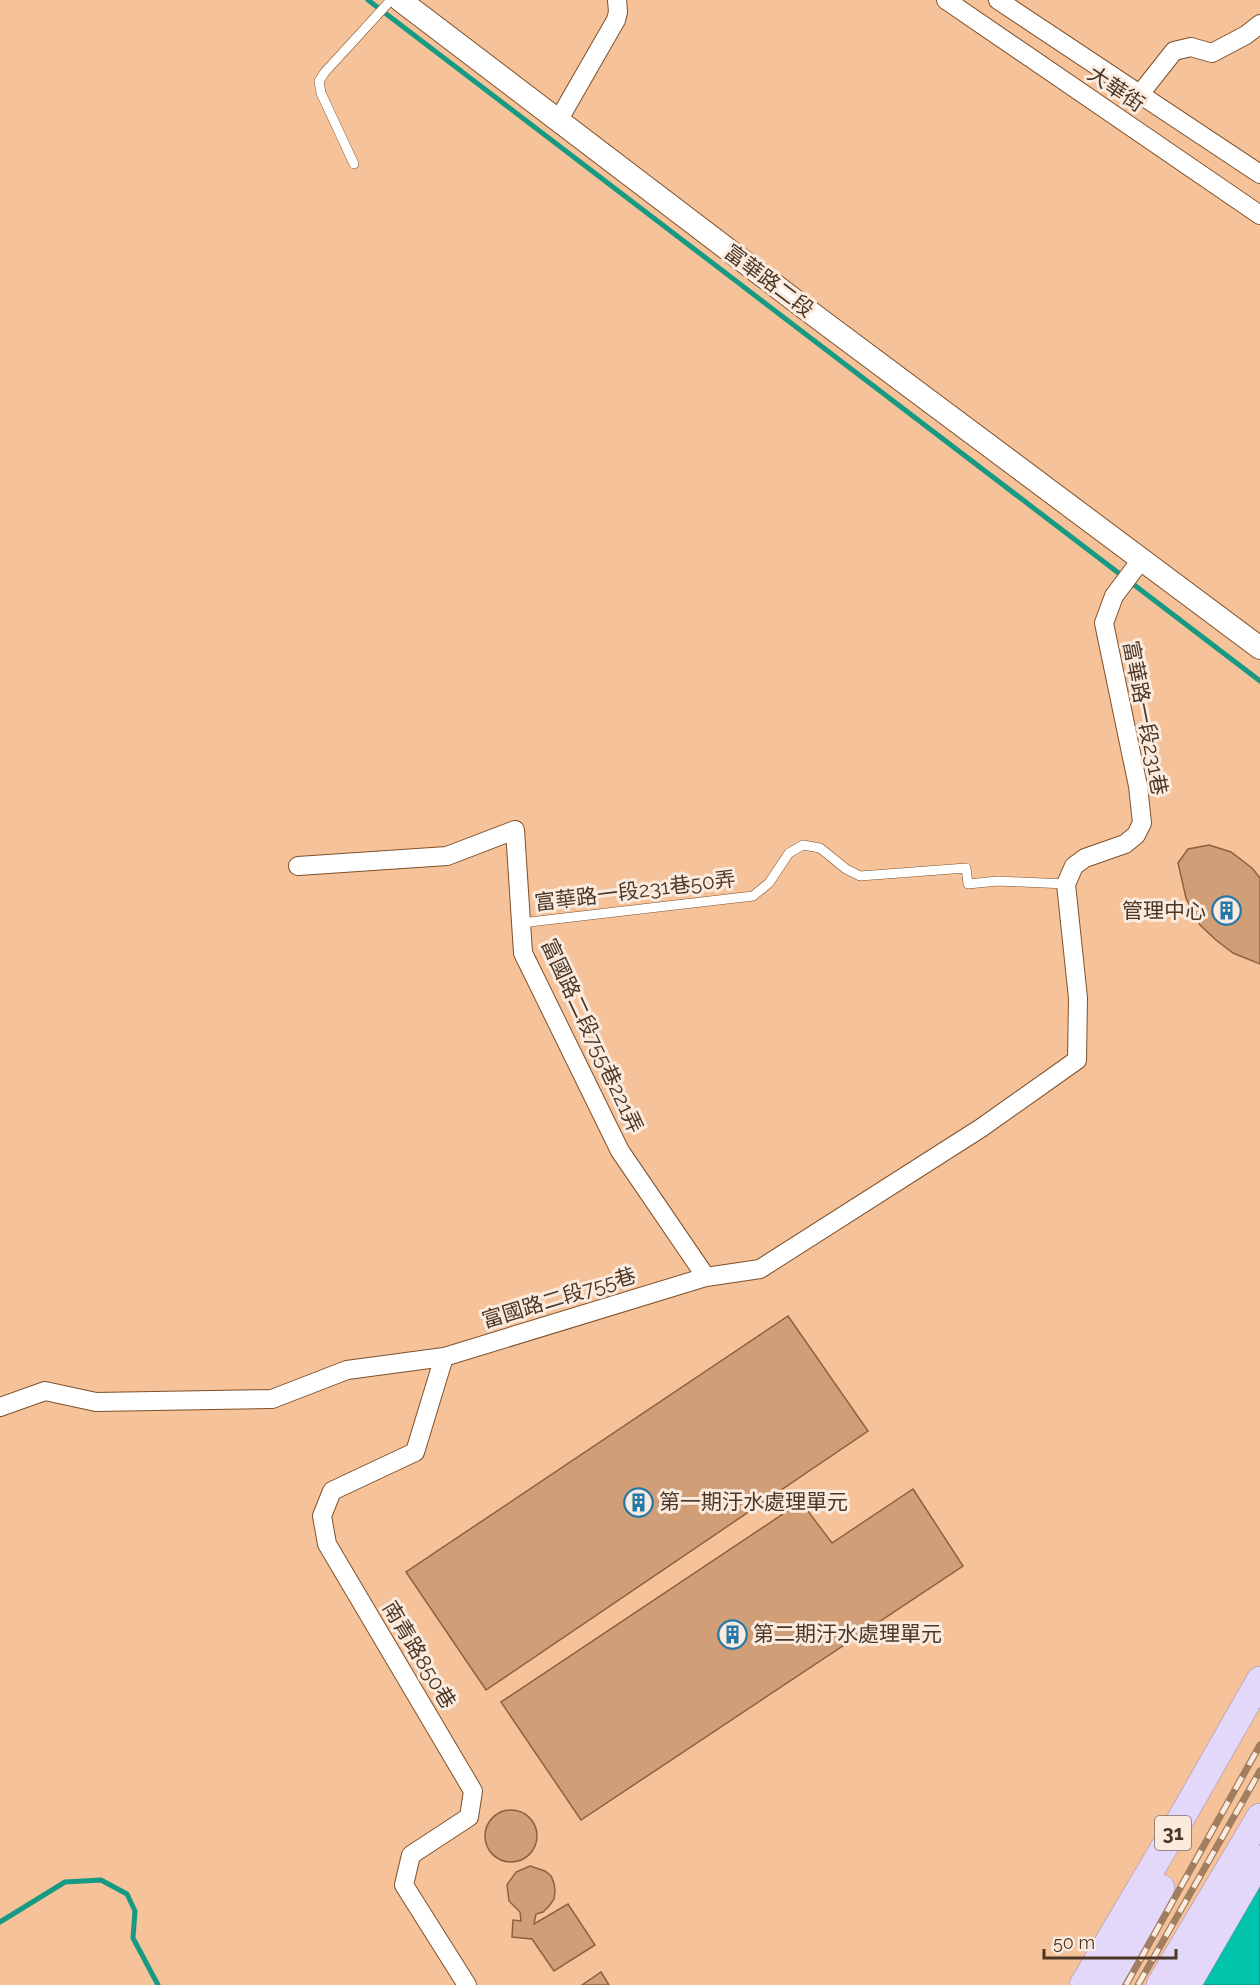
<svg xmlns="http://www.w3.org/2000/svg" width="1260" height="1985" font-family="Raleway,'Noto Sans TC',sans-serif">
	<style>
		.water { fill: #00c4ac; stroke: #179a84; stroke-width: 1.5 }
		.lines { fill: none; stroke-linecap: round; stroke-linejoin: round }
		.stream { stroke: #179a84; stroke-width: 5 }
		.building { fill: #d19f77; stroke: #8f613b; stroke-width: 1.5 }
		.service-casing { stroke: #7e512b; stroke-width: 10 }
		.minor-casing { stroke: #7e512b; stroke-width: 20 }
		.tertiary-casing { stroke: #7e512b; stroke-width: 24 }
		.primary-casing { stroke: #a28dae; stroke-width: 28 }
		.service { stroke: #fff; stroke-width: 9 }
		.minor { stroke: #fff; stroke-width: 18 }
		.tertiary { stroke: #fff; stroke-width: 22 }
		.primary { stroke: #e3d7fa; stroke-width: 27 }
		.rail-casing { stroke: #a27e61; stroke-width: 7 }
		.rail { stroke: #fbebdf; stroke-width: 4.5; stroke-dasharray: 14; stroke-linecap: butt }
		.labels { text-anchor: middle; stroke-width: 6; stroke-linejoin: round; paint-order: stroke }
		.shield { fill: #fbebdf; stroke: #806d5e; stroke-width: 1.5 }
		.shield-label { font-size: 20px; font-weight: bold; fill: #4c3726 }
		.street-label { font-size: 21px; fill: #4c3726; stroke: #fbebdf }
		.poi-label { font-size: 21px; fill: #4c3726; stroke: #fbebdf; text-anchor: start }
	</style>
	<rect width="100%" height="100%" fill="#f5c299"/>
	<path class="water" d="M 1260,1881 L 1260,1985 L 1200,1985 Z"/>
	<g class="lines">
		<path class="stream" d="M 368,0 L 1260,681
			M 0,1922 L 65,1882 L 101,1880 L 127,1894 L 135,1911 L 133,1938 L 158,1985"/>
	</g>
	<path class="building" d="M 1209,845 L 1231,852 L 1252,868 L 1260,878 L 1260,964 L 1233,953 L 1216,940 L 1200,925 L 1186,898 L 1178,863 L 1188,849 Z
		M 788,1316 L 868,1431 L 486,1690 L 406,1572 Z
		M 913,1489 L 963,1566 L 581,1820 L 501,1702 L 801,1502 L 832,1543 Z
		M485 1836a26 26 0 1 1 52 0a26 26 0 1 1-52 0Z
		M 530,1866 L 545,1871 L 551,1876 L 554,1883 L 555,1891 L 554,1899 L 549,1906 L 543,1912 L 536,1914 L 534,1924 L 568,1904 L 595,1945 L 554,1971 L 532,1939 L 512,1937 L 513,1920 L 521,1921 L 520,1912 L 509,1901 L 507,1885 L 516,1872 Z
		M 601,1972 L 609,1985 L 582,1985 Z"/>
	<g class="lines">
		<defs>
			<path id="service" d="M 354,164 L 321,93 L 319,81 L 325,72 L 391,0
				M 521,923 L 753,896 L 769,883 L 789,853 L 803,845 L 820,848 L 846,869 L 860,876 L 966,868 L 968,884 L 998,881 L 1066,884"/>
			<path id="minor" d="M 946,0 L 1260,215
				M 998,0 L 1260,174
				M 1140,94 L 1174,51 L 1191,47 L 1212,53 L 1246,35 L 1260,24
				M 558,121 L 616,20 L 618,12 L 617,0
				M 298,866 L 447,856 L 515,830 L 523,953 L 620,1151 L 706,1277
				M 444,1357 L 415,1452 L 332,1491 L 322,1516 L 327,1544 L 473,1791 L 469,1817 L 411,1855 L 404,1885 L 467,1985
				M 0,1407 L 45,1391 L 96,1402 L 272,1399 L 347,1370 L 444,1357 L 706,1277 L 760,1269 L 981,1128 L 1077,1060 L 1078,998 L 1066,884 L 1074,866 L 1085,858 L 1125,844 L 1136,835 L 1142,823 L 1138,786 L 1104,623 L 1114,596 L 1141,560"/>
			<path id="tertiary" d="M 400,0 L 814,315 L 1260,648"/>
			<path id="primary" d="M 1083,1985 L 1178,1824 L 1260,1680
				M 1106,1985 L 1131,1944 L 1161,1888
				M 1160,1985 L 1260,1817
				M 1187,1985 L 1260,1859"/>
		</defs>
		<use href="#service" class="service-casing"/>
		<use href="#minor" class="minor-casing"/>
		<use href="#tertiary" class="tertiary-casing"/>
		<use href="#primary" class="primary-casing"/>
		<use href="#service" class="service"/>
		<use href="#minor" class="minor"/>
		<use href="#tertiary" class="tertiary"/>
		<use href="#primary" class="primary"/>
		<defs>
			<path id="rail" d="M 1126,1985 L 1260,1745
				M 1138,1985 L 1260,1771"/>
		</defs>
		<use href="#rail" class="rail-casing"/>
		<use href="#rail" class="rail"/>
	</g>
	<defs>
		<symbol id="building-ring" viewBox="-11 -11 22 22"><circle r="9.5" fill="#fbebdf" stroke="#2578a8" stroke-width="1.5"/><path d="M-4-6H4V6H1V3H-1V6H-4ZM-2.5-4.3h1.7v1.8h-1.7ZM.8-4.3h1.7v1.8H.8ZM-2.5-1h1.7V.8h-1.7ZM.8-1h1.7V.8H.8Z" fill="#2578a8"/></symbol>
	</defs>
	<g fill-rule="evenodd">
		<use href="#building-ring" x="1210" y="894" width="33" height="33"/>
		<use href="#building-ring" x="622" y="1486" width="33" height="33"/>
		<use href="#building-ring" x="716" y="1618" width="33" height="33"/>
	</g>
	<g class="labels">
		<rect class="shield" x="1155" y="1816" width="36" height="34" rx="4.5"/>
		<g class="shield-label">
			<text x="1173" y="1840">31</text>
		</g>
		<g class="street-label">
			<text transform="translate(1116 89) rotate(34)" y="7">大華街</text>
			<text transform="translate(769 281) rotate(37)" y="7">富華路二段</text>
			<text transform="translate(1145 718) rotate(79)" y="7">富華路一段231巷</text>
			<text transform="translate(635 891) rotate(-7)" y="7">富華路一段231巷50弄</text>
			<text transform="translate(592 1036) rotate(65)" y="7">富國路二段755巷221弄</text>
			<text transform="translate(559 1298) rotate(-17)" y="7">富國路二段755巷</text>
			<text transform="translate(419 1655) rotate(59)" y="7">南青路850巷</text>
		</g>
		<g class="poi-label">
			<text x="1206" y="918" text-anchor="end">管理中心</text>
			<text x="659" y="1509">第一期汙水處理單元</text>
			<text x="753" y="1641">第二期汙水處理單元</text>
		</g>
	</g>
	<path d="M1044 1949v9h132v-9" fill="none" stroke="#4c3726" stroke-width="3"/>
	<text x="1053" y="1949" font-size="18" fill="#4c3726" stroke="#fbebdf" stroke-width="4.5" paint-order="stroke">50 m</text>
</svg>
